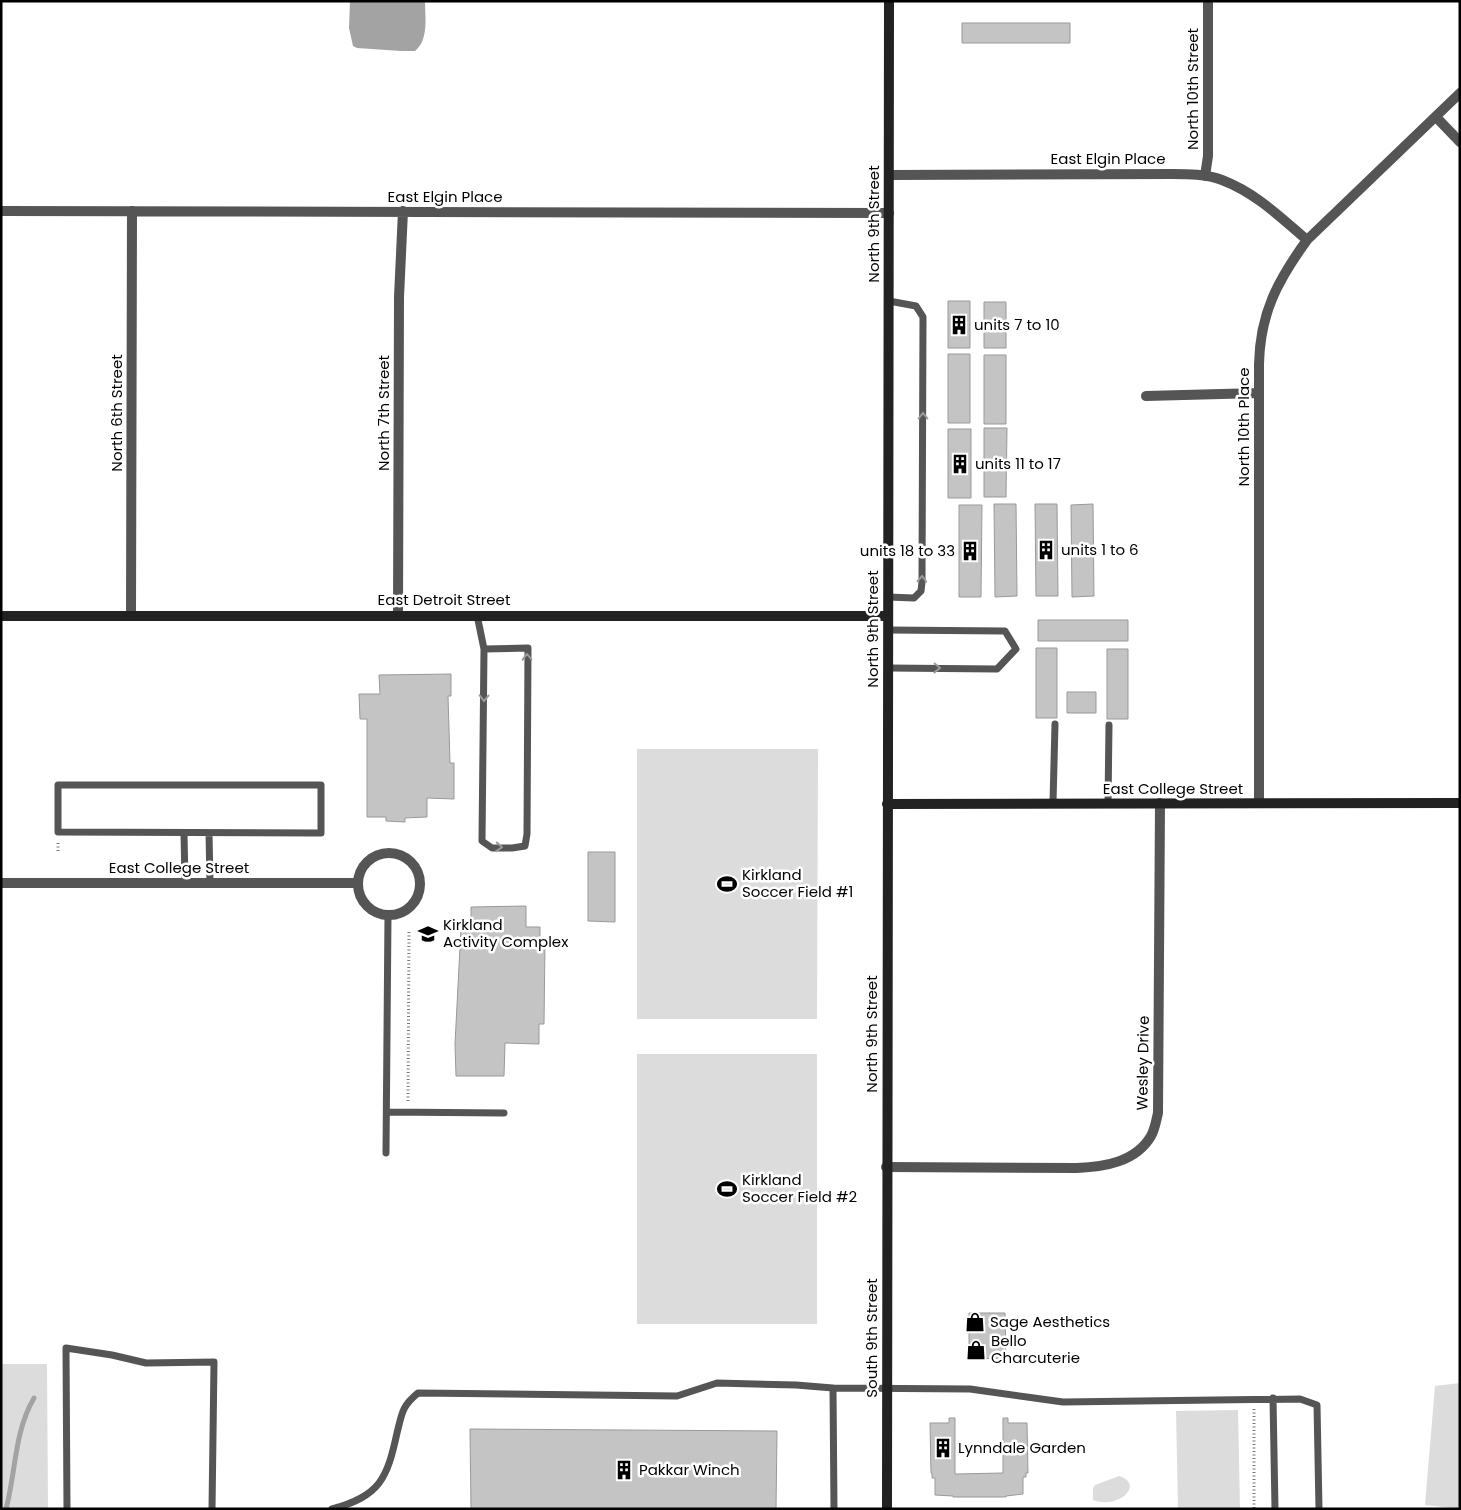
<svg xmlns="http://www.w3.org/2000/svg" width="1461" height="1510" font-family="Poppins,sans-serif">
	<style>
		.green { fill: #dcdcdc }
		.water { fill: #a3a3a3 }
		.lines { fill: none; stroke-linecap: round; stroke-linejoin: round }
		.stream { stroke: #a3a3a3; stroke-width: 5 }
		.building { fill: #c4c4c4; stroke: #999 }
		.path { stroke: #777; stroke-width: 3; stroke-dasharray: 1 2.5; stroke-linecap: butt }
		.lane { stroke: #555; stroke-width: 7 }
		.street { stroke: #555; stroke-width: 10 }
		.secondary { stroke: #222; stroke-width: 10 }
		.oneway { stroke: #999 }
		.labels { text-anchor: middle; stroke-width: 5; stroke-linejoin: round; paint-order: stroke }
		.street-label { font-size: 15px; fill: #000; stroke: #fff }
		.poi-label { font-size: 15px; fill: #000; stroke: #fff; text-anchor: start }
	</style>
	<rect width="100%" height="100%" fill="#fff"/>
	<path class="green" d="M 637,749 L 818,749 L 817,1019 L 637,1019 Z
		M 637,1054 L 817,1054 L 817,1324 L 637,1324 Z
		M 1,1364 L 47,1364 L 48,1509 L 1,1509 Z
		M 1460,1383 L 1460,1509 L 1425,1505 L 1435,1386 Z
		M 1238,1410 L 1240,1509 L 1178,1509 L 1176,1411 Z
		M 1119,1476 C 1145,1484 1119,1510 1093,1500 L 1093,1488 L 1095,1485 Z"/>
	<path class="water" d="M 350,1 L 425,1 C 425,17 429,40 415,51 L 401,51 L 357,48 L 353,46 L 349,28 Z"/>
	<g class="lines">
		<path class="stream" d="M 6,1509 C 16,1472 14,1432 34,1398"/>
	</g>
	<path class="building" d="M 962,23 L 1070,23 L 1070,43 L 962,43 Z
		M 948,301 L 970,301 L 970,348 L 948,348 Z
		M 984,302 L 1006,302 L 1006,348 L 984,348 Z
		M 948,354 L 970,354 L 970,423 L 948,423 Z
		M 984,355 L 1006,355 L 1006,424 L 984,424 Z
		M 984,428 L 1007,428 L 1006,497 L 984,497 Z
		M 948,429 L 971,429 L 971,498 L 948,498 Z
		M 994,504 L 1016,504 L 1017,596 L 995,597 Z
		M 1035,504 L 1057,504 L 1058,596 L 1036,596 Z
		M 1093,504 L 1094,596 L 1072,597 L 1071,505 Z
		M 959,505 L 982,505 L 981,597 L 959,597 Z
		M 1038,620 L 1128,620 L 1128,641 L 1038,641 Z
		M 1036,648 L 1057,648 L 1057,718 L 1036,718 Z
		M 1107,649 L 1128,649 L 1128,719 L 1107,719 Z
		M 451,674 L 451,696 L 448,696 L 450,763 L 454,763 L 454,799 L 427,798 L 427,817 L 405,818 L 405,822 L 386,821 L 386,817 L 367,817 L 367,719 L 360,719 L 359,694 L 380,694 L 379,675 Z
		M 1067,692 L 1096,692 L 1096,713 L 1067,713 Z
		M 588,852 L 615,852 L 615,922 L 588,921 Z
		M 526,906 L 526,927 L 540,927 L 540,942 L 545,942 L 544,1024 L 539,1024 L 539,1044 L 505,1043 L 504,1076 L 456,1076 L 455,1044 L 461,928 L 471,927 L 471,907 Z
		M 969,1313 L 1005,1313 L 1006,1358 L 969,1359 Z
		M 949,1418 L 955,1418 L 955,1474 L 1003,1473 L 1003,1418 L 1008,1418 L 1008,1423 L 1027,1423 L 1028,1473 L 1026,1473 L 1026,1477 L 1023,1477 L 1023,1494 L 1006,1496 L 1006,1497 L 953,1497 L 953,1496 L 935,1495 L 935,1478 L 932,1478 L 932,1473 L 931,1473 L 930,1423 L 949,1423 Z
		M 470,1429 L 777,1431 L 776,1509 L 471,1509 Z"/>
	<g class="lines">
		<path class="path" d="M 58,843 L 58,853
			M 408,1101 L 409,931
			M 1254,1409 L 1254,1509"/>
		<path class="lane" d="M 888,597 L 914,598 L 921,591 L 922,582 L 923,317 L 916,306 L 889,301
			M 477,615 L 484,649 L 482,841 L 492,848 L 512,848 L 525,846 L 527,834 L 528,648 L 484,649
			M 888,630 L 1005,631 L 1016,649 L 997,669 L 888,668
			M 58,785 L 321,785 L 321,833 L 58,832 Z
			M 1053,803 L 1055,724
			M 1108,804 L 1109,725
			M 184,833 L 185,883
			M 209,833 L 210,883
			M 387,1112 L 504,1113
			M 386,1153 L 388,915
			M 833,1388 L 970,1389 L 1063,1402 L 1300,1399 L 1317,1405 L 1319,1509
			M 1273,1398 L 1275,1509
			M 67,1509 L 66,1348 L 112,1355 L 146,1363 L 214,1362 L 212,1509
			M 332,1509 C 380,1496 387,1479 397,1433 C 402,1413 402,1406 418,1393 L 677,1396 L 717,1383 L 796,1385 L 833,1388 L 834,1509"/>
		<path class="street" d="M 1436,117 L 1460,142
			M 889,175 L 1172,174 C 1188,174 1206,174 1222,180 C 1256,193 1280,217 1307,240
			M 1205,176 L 1208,156 L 1208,1
			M 1,211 L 889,213
			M 1146,396 L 1259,393
			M 398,615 L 399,297 L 403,211
			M 131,616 L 132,211
			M 1259,803 L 1259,364 C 1260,313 1278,280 1307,240 L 1460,93
			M358 884a31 31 0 1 1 62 0a31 31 0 1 1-62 0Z
			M 1,883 L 358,883
			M 886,1167 L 1077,1168 C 1104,1167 1136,1162 1151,1136 C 1155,1129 1156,1121 1158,1113 L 1160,803"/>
		<path class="secondary" d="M 1,616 L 888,616
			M 887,804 L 1460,803
			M 887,1509 L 889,1"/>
	</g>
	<defs><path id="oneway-chevron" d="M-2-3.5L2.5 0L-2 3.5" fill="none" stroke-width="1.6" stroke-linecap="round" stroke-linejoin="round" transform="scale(1.25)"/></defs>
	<g class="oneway">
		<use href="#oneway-chevron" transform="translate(923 416) rotate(-90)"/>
		<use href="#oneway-chevron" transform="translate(922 579) rotate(-87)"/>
		<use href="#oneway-chevron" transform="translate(527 657) rotate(-91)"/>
		<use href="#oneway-chevron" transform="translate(937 668) rotate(1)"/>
		<use href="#oneway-chevron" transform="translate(484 698) rotate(91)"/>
		<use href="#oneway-chevron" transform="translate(499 847) rotate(4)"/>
	</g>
	<defs>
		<symbol id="building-bare" viewBox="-9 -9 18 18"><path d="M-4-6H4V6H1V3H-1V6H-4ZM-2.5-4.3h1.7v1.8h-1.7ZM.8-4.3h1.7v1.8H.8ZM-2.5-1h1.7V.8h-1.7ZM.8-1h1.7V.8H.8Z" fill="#000" stroke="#fff" stroke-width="2.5" paint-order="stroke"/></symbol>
		<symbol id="stadium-bare" viewBox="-9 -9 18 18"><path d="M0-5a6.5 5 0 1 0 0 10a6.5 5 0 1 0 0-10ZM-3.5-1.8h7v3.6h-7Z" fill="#000" stroke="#fff" stroke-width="2.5" paint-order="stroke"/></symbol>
		<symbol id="school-bare" viewBox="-9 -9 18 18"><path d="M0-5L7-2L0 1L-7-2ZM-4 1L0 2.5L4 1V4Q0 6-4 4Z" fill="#000" stroke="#fff" stroke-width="2.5" paint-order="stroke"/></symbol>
		<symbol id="shop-bare" viewBox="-9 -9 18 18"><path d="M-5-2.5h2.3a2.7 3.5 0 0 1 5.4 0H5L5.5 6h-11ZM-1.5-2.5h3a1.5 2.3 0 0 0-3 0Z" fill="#000" stroke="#fff" stroke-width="2.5" paint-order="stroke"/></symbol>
	</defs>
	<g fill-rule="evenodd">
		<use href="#building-bare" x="945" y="311" width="28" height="28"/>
		<use href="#building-bare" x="946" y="450" width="28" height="28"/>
		<use href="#building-bare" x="1032" y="536" width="28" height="28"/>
		<use href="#building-bare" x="956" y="537" width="28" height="28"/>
		<use href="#stadium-bare" x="713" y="870" width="28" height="28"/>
		<use href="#school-bare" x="414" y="920" width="28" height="28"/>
		<use href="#stadium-bare" x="713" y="1175" width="28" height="28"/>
		<use href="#shop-bare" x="961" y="1308" width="28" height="28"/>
		<use href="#shop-bare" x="962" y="1336" width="28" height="28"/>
		<use href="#building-bare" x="929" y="1434" width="28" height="28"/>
		<use href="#building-bare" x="610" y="1456" width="28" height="28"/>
	</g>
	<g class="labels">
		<g class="street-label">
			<text transform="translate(1193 89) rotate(-90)" y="5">North 10th Street</text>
			<text x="1108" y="164">East Elgin Place</text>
			<text x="445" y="202">East Elgin Place</text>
			<text transform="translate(874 224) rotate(-90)" y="5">North 9th Street</text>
			<text transform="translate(117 413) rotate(-90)" y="5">North 6th Street</text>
			<text transform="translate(384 413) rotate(-90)" y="5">North 7th Street</text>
			<text transform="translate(1244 427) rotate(-90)" y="5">North 10th Place</text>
			<text x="444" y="605">East Detroit Street</text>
			<text transform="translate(873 629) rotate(-90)" y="5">North 9th Street</text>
			<text x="1173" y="794">East College Street</text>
			<text x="179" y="873">East College Street</text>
			<text transform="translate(872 1034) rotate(-90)" y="5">North 9th Street</text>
			<text transform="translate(1143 1063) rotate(-89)" y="5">Wesley Drive</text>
			<text transform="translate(872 1338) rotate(-90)" y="5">South 9th Street</text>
		</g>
		<g class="poi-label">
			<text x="974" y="330">units 7 to 10</text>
			<text x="975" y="469">units 11 to 17</text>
			<text x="1061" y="555">units 1 to 6</text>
			<text x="955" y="556" text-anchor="end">units 18 to 33</text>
			<text x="742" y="880">Kirkland<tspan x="742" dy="17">Soccer Field #1</tspan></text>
			<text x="443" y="930">Kirkland<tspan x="443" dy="17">Activity Complex</tspan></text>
			<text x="742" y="1185">Kirkland<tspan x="742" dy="17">Soccer Field #2</tspan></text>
			<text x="990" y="1327">Sage Aesthetics</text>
			<text x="991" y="1346">Bello<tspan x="991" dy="17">Charcuterie</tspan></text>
			<text x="958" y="1453">Lynndale Garden</text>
			<text x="639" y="1475">Pakkar Winch</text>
		</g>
	</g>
	<rect width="1461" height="1510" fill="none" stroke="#000000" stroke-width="5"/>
</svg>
